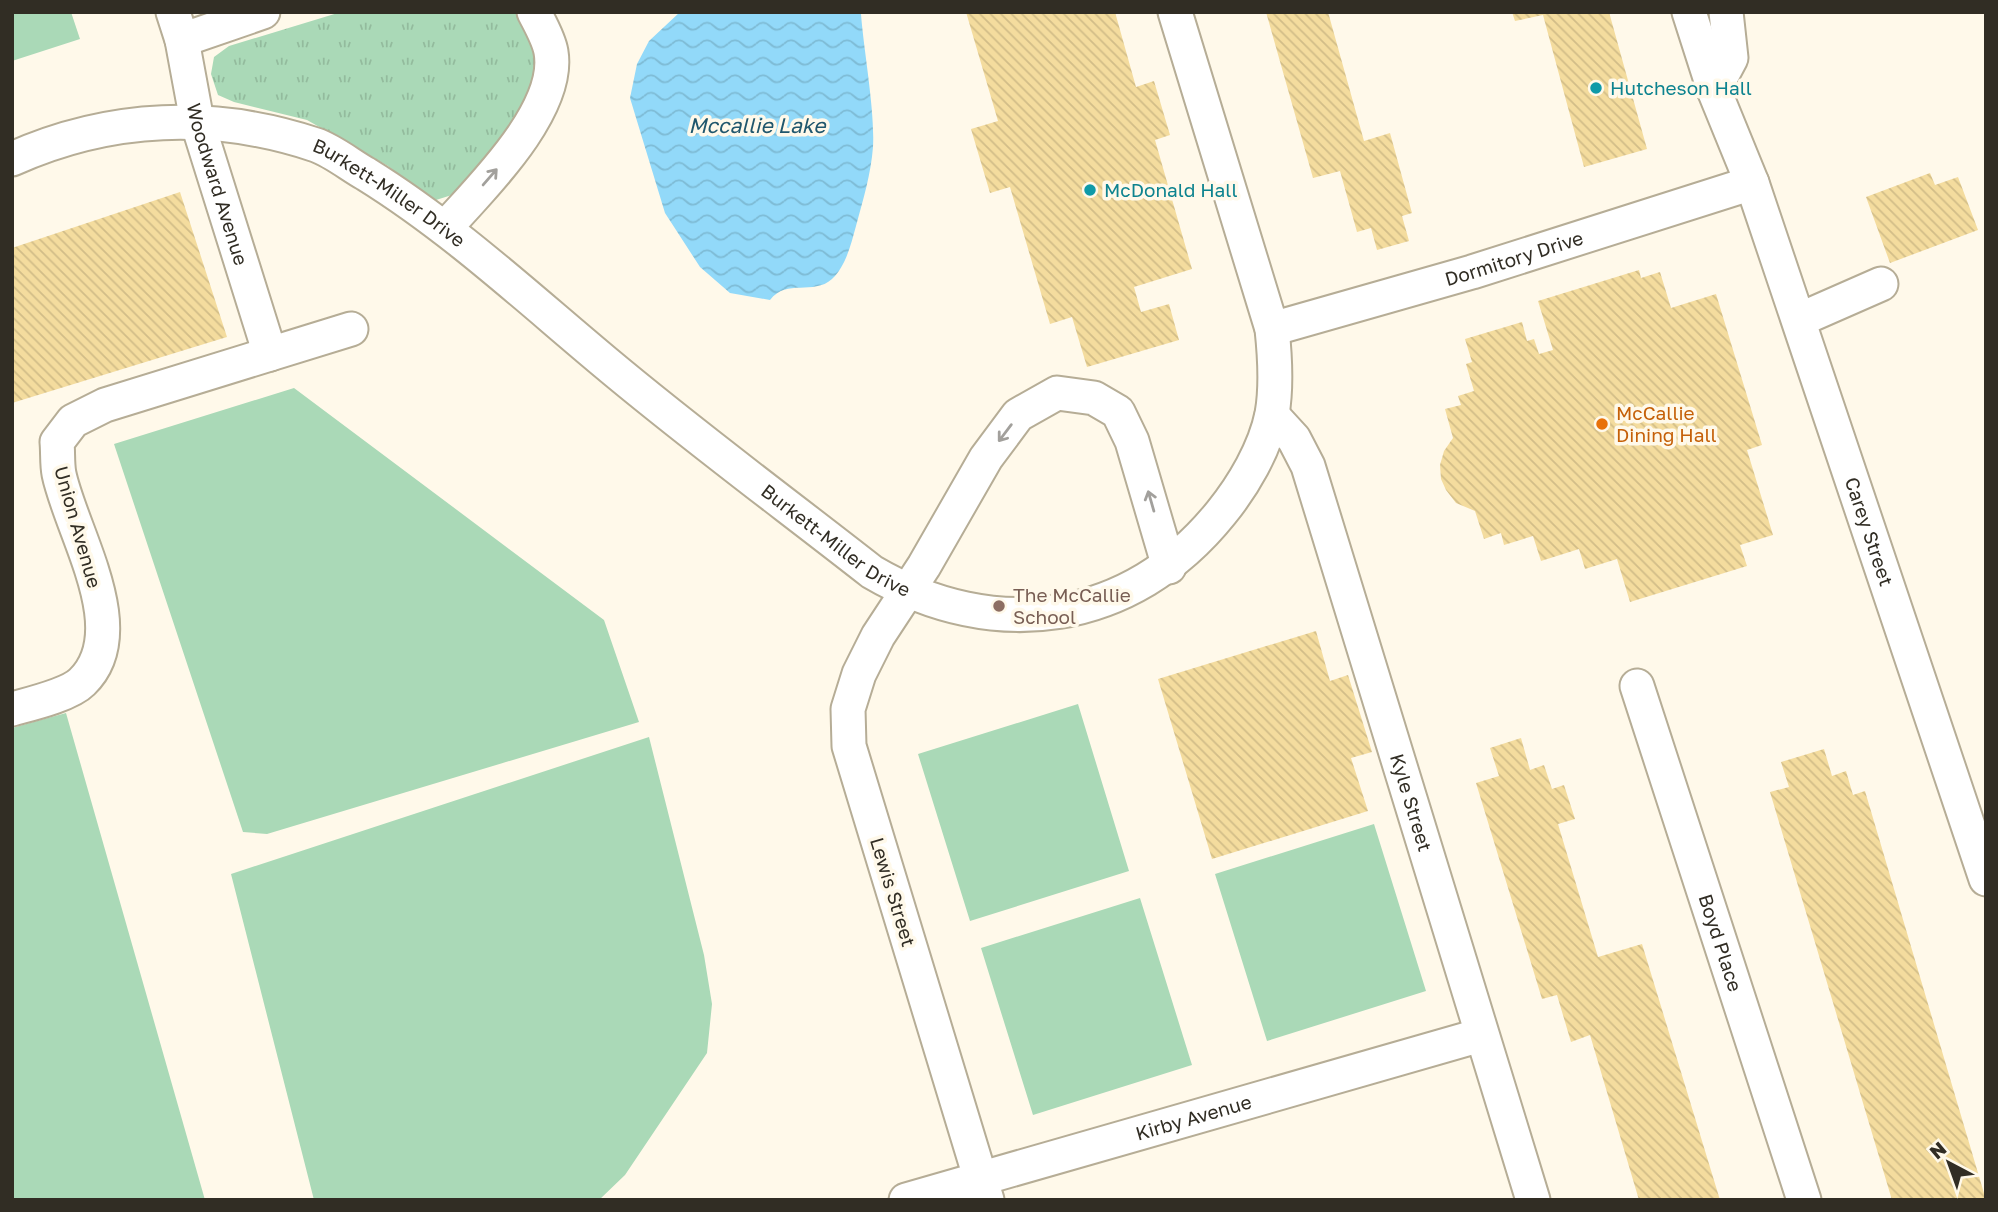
<svg xmlns="http://www.w3.org/2000/svg" width="1998" height="1212" font-family="'Golos Text',sans-serif">
	<style>
		.grass { fill: url(#grass-tufts) }
		.green { fill: #aad9b7 }
		.water { fill: url(#water-waves) }
		.building { fill: url(#building-back-hatch) }
		.lines { fill: none; stroke-linecap: round; stroke-linejoin: round }
		.minor-casing { stroke: #b6ad96; stroke-width: 37 }
		.minor { stroke: #fff; stroke-width: 33 }
		.oneway { stroke: #a2a09c }
		.culture-dot { fill: #0f9aa8; stroke: #fff9ea; stroke-width: 2.5 }
		.food-dot { fill: #e8710a; stroke: #fff9ea; stroke-width: 2.5 }
		.education-dot { fill: #8d6e63; stroke: #fff9ea; stroke-width: 2.5 }
		.labels { text-anchor: middle; stroke-width: 7; stroke-linejoin: round; paint-order: stroke }
		.culture-label { font-size: 19px; fill: #0d838f; stroke: #fff9ea; text-anchor: start }
		.street-label { font-size: 19px; fill: #312d24; stroke: #fff9ea }
		.food-label { font-size: 19px; fill: #c56008; stroke: #fff9ea; text-anchor: start }
		.education-label { font-size: 19px; fill: #785e54; stroke: #fff9ea; text-anchor: start }
		.water-label { font-size: 21px; font-style: italic; fill: #20576d; stroke: #fff9ea }
	</style>
	<defs>
		<pattern id="grass-tufts" width="24" height="20" patternUnits="userSpaceOnUse" patternTransform="scale(1.75)"><rect width="24" height="20" fill="#aad9b7"/><path d="M3 7l-1-3M5 7V3M7 7l1-3M15 17l-1-3M17 17v-4M19 17l1-3" fill="none" stroke="#93bb9d"/></pattern>
		<pattern id="water-waves" width="16" height="10" patternUnits="userSpaceOnUse" patternTransform="scale(1.75)"><rect width="16" height="10" fill="#92d9f9"/><path d="M0 5q4-4 8 0t8 0" fill="none" stroke="#7ebbd5"/></pattern>
		<pattern id="building-back-hatch" width="6" height="6" patternUnits="userSpaceOnUse" patternTransform="scale(1.75)"><rect width="6" height="6" fill="#f4dc9e"/><path d="M-1 5l2 2M0 0l6 6M5-1l2 2" fill="none" stroke="#d2bd88"/></pattern>
	</defs>
	<rect width="100%" height="100%" fill="#fff9ea"/>
	<path class="grass" d="M 341,12 L 517,12 L 533,46 L 536,65 L 529,104 L 494,155 L 455,194 L 436,200 L 421,193 L 388,166 L 307,120 L 234,102 L 218,95 L 211,74 L 214,57 L 229,46 Z"/>
	<path class="green" d="M 12,12 L 71,12 L 80,39 L 12,61 Z
		M 294,388 L 604,620 L 639,722 L 267,834 L 243,832 L 114,444 Z
		M 1078,704 L 1129,871 L 970,921 L 918,754 Z
		M 66,713 L 205,1200 L 12,1200 L 12,728 Z
		M 649,737 L 704,955 L 712,1004 L 707,1053 L 625,1175 L 599,1200 L 314,1200 L 231,874 Z
		M 1374,824 L 1426,991 L 1267,1041 L 1215,874 Z
		M 1140,898 L 1192,1065 L 1033,1115 L 981,948 Z"/>
	<path class="water" d="M 680,12 L 861,14 C 864,53 875,110 873,147 C 871,174 863,200 856,226 C 851,244 846,266 832,279 C 813,296 787,278 770,300 L 730,293 L 700,267 L 665,213 L 630,98 L 637,64 L 649,41 Z"/>
	<path class="building" d="M 966,12 L 1115,12 L 1136,87 L 1154,81 L 1170,135 L 1155,140 L 1192,269 L 1134,287 L 1141,312 L 1169,304 L 1179,340 L 1087,367 L 1072,317 L 1050,324 L 1010,187 L 990,193 L 971,129 L 998,121 Z
		M 1266,12 L 1328,12 L 1364,141 L 1390,133 L 1412,213 L 1402,216 L 1409,241 L 1377,250 L 1371,228 L 1357,232 L 1340,171 L 1313,178 Z
		M 1512,12 L 1609,12 L 1647,149 L 1584,167 L 1543,15 L 1515,21 Z
		M 1930,173 L 1935,185 L 1958,177 L 1978,230 L 1890,263 L 1866,197 Z
		M 180,192 L 227,337 L 12,403 L 12,248 Z
		M 1639,270 L 1641,278 L 1660,272 L 1671,308 L 1716,294 L 1762,445 L 1747,450 L 1773,535 L 1740,545 L 1747,566 L 1630,602 L 1617,559 L 1585,569 L 1579,549 L 1541,561 L 1533,536 L 1504,545 L 1501,533 L 1484,539 L 1475,511 L 1456,503 L 1446,490 L 1441,479 L 1440,465 L 1444,451 L 1453,438 L 1445,409 L 1461,405 L 1458,396 L 1474,391 L 1466,364 L 1472,362 L 1465,339 L 1522,322 L 1527,341 L 1534,339 L 1539,354 L 1553,350 L 1538,301 Z
		M 1316,631 L 1330,681 L 1348,675 L 1372,752 L 1351,758 L 1368,811 L 1212,859 L 1158,679 Z
		M 1521,738 L 1530,770 L 1544,765 L 1552,789 L 1564,785 L 1575,819 L 1558,824 L 1598,957 L 1642,944 L 1720,1200 L 1639,1200 L 1590,1035 L 1571,1042 L 1557,995 L 1542,999 L 1476,783 L 1499,776 L 1490,748 Z
		M 1824,749 L 1832,776 L 1846,771 L 1853,795 L 1865,791 L 1986,1200 L 1892,1200 L 1770,792 L 1789,787 L 1781,762 Z"/>
	<g class="lines">
		<defs>
			<g id="minor">
				<path id="s1" d="M 173,12 L 182,40 L 197,121 L 270,354"/>
				<path id="s2" d="M 1689,12 L 1714,90 L 1752,183 L 1986,879"/>
				<path d="M 182,40 L 263,12"/>
				<path d="M 1714,90 L 1731,58 L 1726,12"/>
				<path id="s3" d="M 12,159 C 110,115 214,111 316,145 C 333,151 350,165 366,174 C 453,228 528,298 606,363 C 693,436 784,503 872,572 C 995,644 1131,625 1221,513 C 1243,486 1265,449 1272,414 C 1277,386 1275,357 1272,329 L 1175,12"/>
				<path d="M 445,228 C 481,188 561,110 551,52 C 549,39 540,24 534,12"/>
				<path d="M 1799,320 L 1881,284"/>
				<path id="s4" d="M 1272,329 L 1472,272 L 1752,183"/>
				<path id="s5" d="M 1272,415 L 1294,439 L 1308,466 L 1533,1200"/>
				<path id="s6" d="M 1637,686 L 1804,1200"/>
				<path d="M 12,709 C 30,704 69,695 82,682 C 135,631 71,532 59,474 C 57,464 58,452 57,442 L 73,421 L 105,405 L 351,329"/>
				<path id="s7" d="M 906,1200 L 1481,1035"/>
				<path d="M 987,1200 L 849,746 L 848,709 L 859,674 L 878,636 L 924,566 L 986,458 L 1018,415 L 1057,393 L 1094,398 L 1118,412 L 1132,441 L 1169,567"/>
			</g>
		</defs>
		<use href="#minor" class="minor-casing"/>
		<use href="#minor" class="minor"/>
	</g>
	<defs><path id="oneway-shaft" d="M-6 0H5M1.5-3L5.5 0L1.5 3" fill="none" stroke-width="1.6" stroke-linecap="round" stroke-linejoin="round" transform="scale(1.75)"/></defs>
	<g class="oneway">
		<use href="#oneway-shaft" transform="translate(490 177) rotate(-49)"/>
		<use href="#oneway-shaft" transform="translate(1005 433) rotate(127)"/>
		<use href="#oneway-shaft" transform="translate(1151 501) rotate(-106)"/>
	</g>
	<g class="culture-dot">
		<circle cx="1596" cy="88" r="7"/>
		<circle cx="1090" cy="190" r="7"/>
	</g>
	<circle class="food-dot" cx="1602" cy="424" r="7"/>
	<circle class="education-dot" cx="999" cy="606" r="7"/>
	<g class="labels">
		<g class="culture-label">
			<text x="1610" y="95">Hutcheson Hall</text>
			<text x="1104" y="197">McDonald Hall</text>
		</g>
		<g class="street-label">
			<text dy="7" stroke="none"><textPath href="#s1" startOffset="178">Woodward Avenue</textPath></text>
			<text dy="7" stroke="none"><textPath href="#s3" startOffset="399">Burkett-Miller Drive</textPath></text>
			<text dy="7" stroke="none"><textPath href="#s4" startOffset="252">Dormitory Drive</textPath></text>
			<text transform="translate(78 527) rotate(74)" y="7">Union Avenue</text>
			<text dy="7" stroke="none"><textPath href="#s2" startOffset="550">Carey Street</textPath></text>
			<text dy="7" stroke="none"><textPath href="#s3" startOffset="966">Burkett-Miller Drive</textPath></text>
			<text dy="7" stroke="none"><textPath href="#s5" startOffset="415">Kyle Street</textPath></text>
			<text transform="translate(893 892) rotate(73)" y="7">Lewis Street</text>
			<text dy="7" stroke="none"><textPath href="#s6" startOffset="270">Boyd Place</textPath></text>
			<text dy="7" stroke="none"><textPath href="#s7" startOffset="299">Kirby Avenue</textPath></text>
		</g>
		<g class="food-label">
			<text x="1616" y="420">McCallie<tspan x="1616" dy="22">Dining Hall</tspan></text>
		</g>
		<g class="education-label">
			<text x="1013" y="602">The McCallie<tspan x="1013" dy="22">School</tspan></text>
		</g>
		<g class="water-label">
			<text x="757" y="133">Mccallie Lake</text>
		</g>
	</g>
	<rect width="1998" height="1212" fill="none" stroke="#312d24" stroke-width="28"/>
	<g transform="translate(1949 1163) rotate(319)" stroke="#fff9ea" stroke-width="5" paint-order="stroke">
	<path d="M0-5L12 26L0 18L-12 26Z" fill="#312d24"/>
	<text y="-10" font-size="19" font-weight="bold" text-anchor="middle" fill="#312d24">N</text>
	</g>
</svg>
